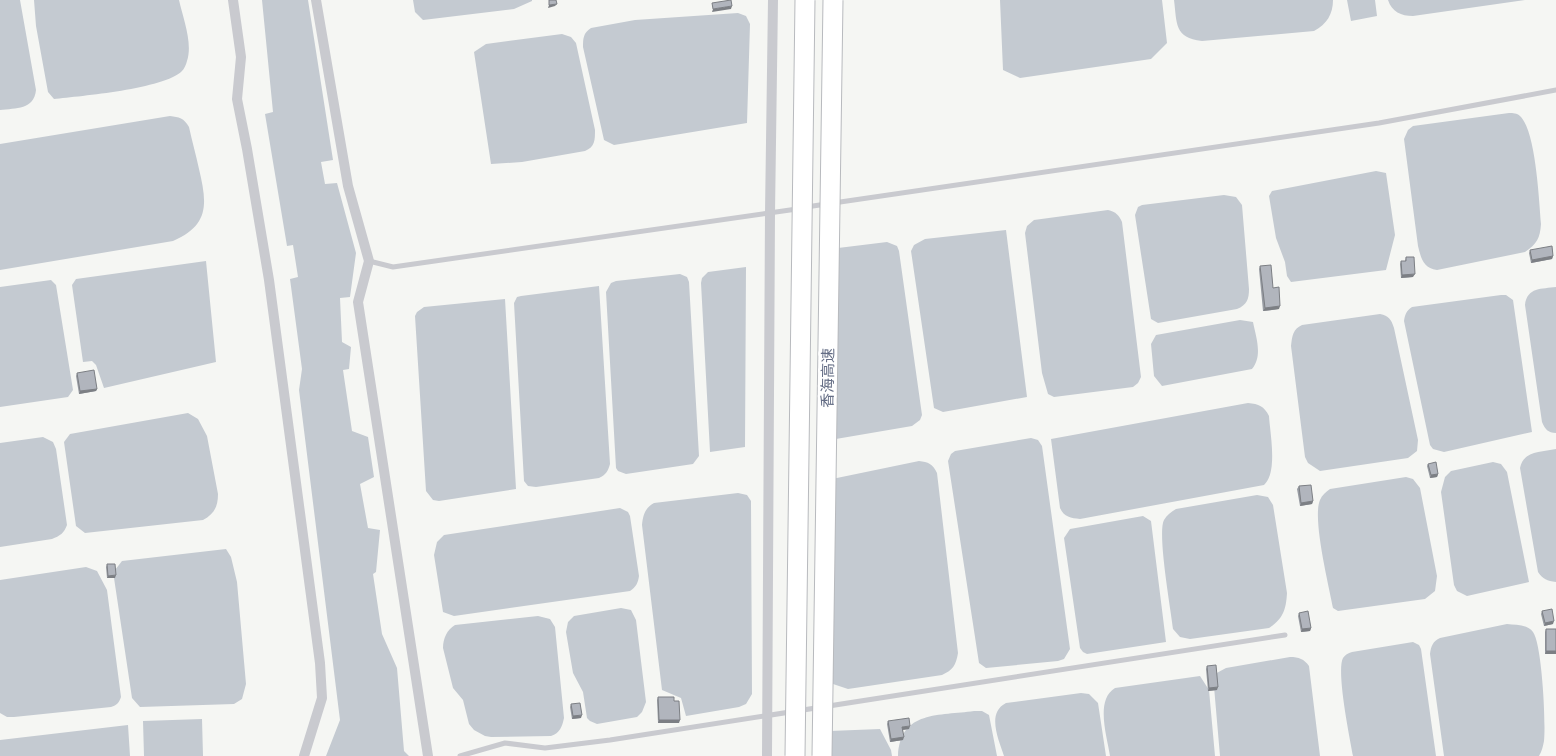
<svg xmlns="http://www.w3.org/2000/svg" width="1556" height="756" font-family="'DejaVu Sans','Noto Sans SC',sans-serif">
	<style>
		.water { fill: #c4cad1 }
		.lines { fill: none; stroke-linecap: round; stroke-linejoin: round }
		.service { stroke: #c9cacf; stroke-width: 5 }
		.minor { stroke: #c9cacf; stroke-width: 10 }
		.motorway-bridge-casing { stroke: #b8babe; stroke-width: 21; stroke-linecap: butt }
		.motorway-bridge { stroke: #fff; stroke-width: 19 }
		.wall { fill: #989ca3 }
		.shaded-wall { fill: #7c7f84 }
		.building { fill: #b1b5bd; stroke: #7c7f84 }
		.labels { text-anchor: middle; stroke-width: 5; stroke-linejoin: round; paint-order: stroke }
		.street-label { font-size: 15px; fill: #646d85; stroke: #fff }
	</style>
	<rect width="100%" height="100%" fill="#f5f6f3"/>
	<path class="water" d="M 0,0 L 20,0 L 36,90 C 34,110 16,108 0,110 Z
		M 34,0 L 179,0 C 183,18 193,43 187,61 C 186,65 184,69 182,71 C 164,89 81,96 54,99 L 48,92 L 36,26 Z
		M 262,0 L 308,0 L 333,160 L 321,162 L 325,184 L 337,183 L 356,253 L 350,297 L 340,298 L 342,342 L 351,347 L 349,369 L 343,370 L 352,431 L 368,437 L 374,477 L 360,484 L 368,528 L 380,530 L 376,572 L 373,574 L 382,634 L 397,668 L 404,751 L 409,756 L 326,756 L 340,720 L 299,390 L 302,369 L 290,279 L 298,277 L 293,245 L 287,246 L 265,114 L 273,112 Z
		M 413,0 L 532,0 L 532,1 L 514,9 L 423,20 L 415,12 Z
		M 1000,0 L 1162,0 L 1167,43 L 1151,59 L 1020,78 L 1003,70 Z
		M 1174,0 L 1333,0 C 1333,14 1327,24 1314,31 L 1202,41 C 1174,38 1177,23 1174,0 Z
		M 1347,0 L 1375,0 L 1377,16 L 1351,21 Z
		M 1388,0 L 1525,0 L 1413,16 C 1401,16 1392,12 1388,0 Z
		M 738,13 L 746,16 L 750,24 L 747,123 L 614,145 L 604,140 L 583,47 C 583,39 583,33 591,28 L 635,20 Z
		M 562,34 L 571,37 L 576,43 L 595,130 C 595,140 595,147 585,151 L 522,162 L 491,164 L 474,52 L 486,44 Z
		M 1509,113 C 1513,113 1517,113 1520,116 C 1536,131 1539,201 1541,224 C 1540,238 1537,244 1525,252 L 1437,270 C 1423,268 1421,258 1418,246 L 1404,139 L 1408,130 L 1413,126 Z
		M 170,116 C 179,117 184,118 189,127 C 192,141 196,155 199,169 C 207,203 210,225 173,241 L 0,270 L 0,144 Z
		M 1376,171 L 1386,173 L 1395,235 L 1386,270 L 1291,282 L 1287,276 L 1285,262 L 1276,238 L 1269,196 L 1272,191 Z
		M 1224,195 L 1236,197 L 1242,205 L 1249,289 C 1249,299 1247,305 1237,309 L 1158,323 L 1151,319 L 1135,215 L 1138,207 L 1142,205 Z
		M 1108,210 C 1116,212 1119,215 1122,222 L 1141,377 L 1138,383 L 1133,387 L 1054,397 L 1048,394 L 1042,373 L 1025,233 L 1027,226 L 1034,220 Z
		M 1006,230 L 1027,397 L 943,412 L 934,408 L 911,251 L 914,245 L 925,239 Z
		M 887,242 L 897,246 L 899,251 L 922,415 L 920,420 L 912,426 L 830,440 L 838,248 Z
		M 206,261 L 216,362 L 104,388 L 96,365 L 92,361 L 83,362 L 72,285 L 76,279 Z
		M 746,267 L 745,447 L 710,452 L 701,283 L 702,278 L 708,272 Z
		M 680,274 L 687,277 L 689,282 L 699,456 L 693,464 L 626,474 L 618,471 L 616,468 L 606,292 L 611,283 L 616,281 Z
		M 51,280 L 56,285 L 73,390 L 68,397 L 0,407 L 0,287 Z
		M 599,286 L 610,464 C 608,471 606,475 599,478 L 536,487 L 528,486 L 524,481 L 514,303 L 517,297 L 521,296 Z
		M 1556,287 L 1556,433 C 1548,433 1545,429 1542,422 L 1525,305 C 1527,287 1542,289 1556,287 Z
		M 1501,295 L 1506,295 L 1513,300 L 1532,432 L 1444,452 L 1433,449 L 1430,445 L 1404,321 C 1405,315 1406,311 1412,307 Z
		M 505,299 L 516,489 L 439,501 L 433,500 L 426,491 L 415,316 L 417,312 L 424,307 Z
		M 1380,314 C 1389,316 1391,319 1394,328 L 1418,440 L 1417,451 L 1408,458 L 1320,471 L 1308,463 L 1305,457 L 1291,346 C 1292,336 1293,329 1302,325 Z
		M 1240,320 L 1253,322 C 1256,337 1263,356 1252,369 L 1162,386 L 1154,376 L 1151,344 L 1156,335 Z
		M 1248,403 C 1259,404 1264,406 1269,416 C 1270,433 1278,473 1264,485 L 1080,519 C 1071,518 1064,517 1060,508 L 1051,439 Z
		M 188,413 L 198,419 L 207,436 L 218,494 C 218,507 214,514 203,520 L 85,533 L 76,526 L 64,442 L 70,434 Z
		M 43,437 L 53,442 L 56,449 L 67,525 C 64,533 60,536 52,539 L 0,547 L 0,443 Z
		M 1031,438 L 1038,440 L 1042,446 L 1070,649 L 1064,659 L 1058,661 L 986,668 L 979,663 L 948,461 L 951,454 L 955,451 Z
		M 1556,449 L 1556,582 C 1547,581 1543,579 1538,572 L 1520,468 C 1523,451 1541,452 1556,449 Z
		M 919,461 C 928,462 933,464 937,473 L 958,653 C 956,665 953,670 942,675 L 848,689 L 833,684 L 832,479 Z
		M 1493,462 L 1501,464 L 1507,472 L 1529,582 L 1467,596 L 1457,591 L 1454,585 L 1441,492 L 1445,477 L 1451,471 Z
		M 1406,477 L 1413,479 L 1420,488 L 1437,576 L 1435,591 L 1425,599 L 1338,611 L 1333,608 C 1329,586 1312,518 1320,500 C 1322,495 1326,492 1330,489 Z
		M 738,493 L 747,495 L 751,501 L 752,694 L 746,704 L 739,707 L 686,716 L 681,698 L 662,690 L 642,525 C 643,515 645,508 654,503 Z
		M 1257,495 L 1268,497 L 1273,505 L 1287,593 C 1286,610 1283,619 1269,628 L 1190,639 L 1180,637 L 1173,629 C 1171,610 1157,533 1164,520 C 1167,515 1171,512 1176,509 Z
		M 620,508 L 628,512 L 630,516 L 639,576 C 638,583 636,587 630,591 L 454,616 L 443,612 L 434,555 L 437,542 L 444,535 Z
		M 1143,516 L 1151,521 L 1166,642 L 1087,654 L 1083,652 L 1080,648 L 1064,538 L 1070,529 Z
		M 226,549 L 231,557 L 237,582 L 246,684 L 242,699 L 234,704 L 140,707 L 132,698 L 114,578 L 115,570 L 122,561 Z
		M 86,567 L 97,571 L 107,590 L 121,697 C 119,703 117,705 111,707 L 14,717 L 7,717 L 0,713 L 0,580 Z
		M 621,608 L 631,610 L 636,620 L 646,702 L 642,712 L 637,717 L 597,724 L 590,721 L 587,718 L 583,692 L 573,673 L 566,632 L 568,622 L 574,616 Z
		M 538,616 L 550,619 L 555,627 L 564,718 C 562,727 560,733 551,736 L 491,737 L 485,736 L 474,730 L 469,724 L 463,700 L 453,688 L 443,648 C 443,638 447,630 455,625 Z
		M 1507,624 C 1516,625 1527,624 1533,632 C 1542,644 1546,723 1544,741 C 1543,746 1542,751 1539,756 L 1444,756 L 1430,654 C 1431,646 1433,641 1440,638 Z
		M 1413,642 L 1419,645 L 1421,649 L 1436,756 L 1353,756 C 1350,739 1336,671 1343,658 C 1345,655 1348,653 1352,652 Z
		M 1290,657 C 1299,657 1304,659 1309,666 L 1320,756 L 1220,756 L 1213,675 L 1226,668 Z
		M 1200,676 L 1209,690 L 1215,756 L 1110,756 C 1107,736 1095,700 1115,688 Z
		M 1081,693 L 1089,694 L 1098,703 L 1106,756 L 1004,756 C 999,740 986,713 1006,703 Z
		M 974,711 L 982,711 L 989,715 L 997,756 L 898,756 C 900,710 940,716 974,711 Z
		M 202,719 L 203,756 L 144,756 L 143,721 Z
		M 128,725 L 130,756 L 0,756 L 0,740 Z
		M 880,729 L 891,750 L 892,756 L 830,756 L 830,731 Z"/>
	<g class="lines">
		<path class="service" d="M 806,207 L 1379,123 L 1556,90
			M 369,261 L 393,267 L 797,209
			M 460,756 L 505,743 L 545,748 L 610,740 L 1285,635"/>
		<path class="minor" d="M 233,0 L 241,57 L 237,99 L 247,149 L 269,280 L 320,663 L 322,698 L 304,756
			M 316,0 L 348,186 L 369,261 L 358,302 L 428,756
			M 767,756 L 770,213 L 773,0"/>
		<defs>
			<path id="motorway-bridge" d="M 795,756 L 805,0
				M 822,756 L 833,0"/>
		</defs>
		<use href="#motorway-bridge" class="motorway-bridge-casing"/>
		<use href="#motorway-bridge" class="motorway-bridge"/>
	</g>
	<path class="wall" d="M 1530,250 L 1553,256 L 1552,259 L 1531,263 L 1529,253 Z
		M 1406,257 L 1413,277 L 1401,278 L 1400,264 L 1401,261 L 1405,261 Z
		M 1260,266 L 1273,288 L 1279,309 L 1263,311 L 1259,269 Z
		M 77,373 L 97,389 L 96,391 L 79,394 L 76,376 Z
		M 1428,464 L 1438,474 L 1437,477 L 1430,478 L 1427,466 Z
		M 1299,486 L 1313,501 L 1312,504 L 1300,506 L 1297,489 Z
		M 107,564 L 115,578 L 107,578 L 106,567 Z
		M 1542,611 L 1553,624 L 1544,626 L 1541,614 Z
		M 1299,613 L 1311,628 L 1310,631 L 1301,632 L 1298,616 Z
		M 1546,629 L 1556,654 L 1545,654 L 1545,632 Z
		M 1207,666 L 1217,690 L 1208,691 L 1206,669 Z
		M 658,697 L 674,701 L 679,723 L 658,723 L 657,700 Z
		M 571,704 L 581,718 L 572,719 L 570,707 Z
		M 888,721 L 909,729 L 903,730 L 903,740 L 890,742 L 887,724 Z"/>
	<path class="shaded-wall" d="M 557,4 L 555,6 L 548,8 L 549,5 Z
		M 732,6 L 731,9 L 712,12 L 713,9 Z
		M 1553,256 L 1552,259 L 1531,263 L 1532,260 Z
		M 1415,274 L 1413,277 L 1401,278 L 1402,275 Z
		M 1280,306 L 1279,309 L 1263,311 L 1265,308 Z
		M 97,389 L 96,391 L 79,394 L 80,391 Z
		M 1438,474 L 1437,477 L 1430,478 L 1431,475 Z
		M 1313,501 L 1312,504 L 1300,506 L 1301,503 Z
		M 116,575 L 115,578 L 107,578 L 108,576 Z
		M 1554,621 L 1553,624 L 1544,626 L 1545,623 Z
		M 1311,628 L 1310,631 L 1301,632 L 1302,629 Z
		M 1546,651 L 1556,651 L 1556,654 L 1545,654 Z
		M 1218,687 L 1217,690 L 1208,691 L 1209,688 Z
		M 582,715 L 581,718 L 572,719 L 573,716 Z
		M 659,720 L 680,720 L 679,723 L 658,723 Z
		M 910,726 L 909,729 L 901,730 L 902,727 Z
		M 904,737 L 903,740 L 890,742 L 891,739 Z"/>
	<path class="building" d="M 549,0 L 556,0 L 557,4 L 549,5 Z
		M 731,0 L 732,6 L 713,9 L 712,3 Z
		M 1552,246 L 1553,256 L 1532,260 L 1530,250 Z
		M 1406,257 L 1414,257 L 1415,274 L 1402,275 L 1401,261 L 1406,261 Z
		M 1271,265 L 1273,288 L 1279,287 L 1280,306 L 1265,308 L 1260,266 Z
		M 94,370 L 97,389 L 80,391 L 77,373 Z
		M 1436,462 L 1438,474 L 1431,475 L 1428,464 Z
		M 1311,485 L 1313,501 L 1301,503 L 1299,486 Z
		M 107,564 L 115,564 L 116,575 L 108,576 Z
		M 1552,609 L 1554,621 L 1545,623 L 1542,611 Z
		M 1308,611 L 1311,628 L 1302,629 L 1299,613 Z
		M 1546,629 L 1556,629 L 1556,651 L 1546,651 Z
		M 1216,665 L 1218,687 L 1209,688 L 1207,666 Z
		M 658,697 L 674,697 L 674,701 L 679,701 L 680,720 L 659,720 Z
		M 580,703 L 582,715 L 573,716 L 571,704 Z
		M 909,718 L 910,726 L 902,727 L 904,737 L 891,739 L 888,721 Z"/>
	<g class="labels">
		<g class="street-label">
			<text transform="translate(828 378) rotate(-89)" y="5">香海高速</text>
		</g>
	</g>
</svg>
